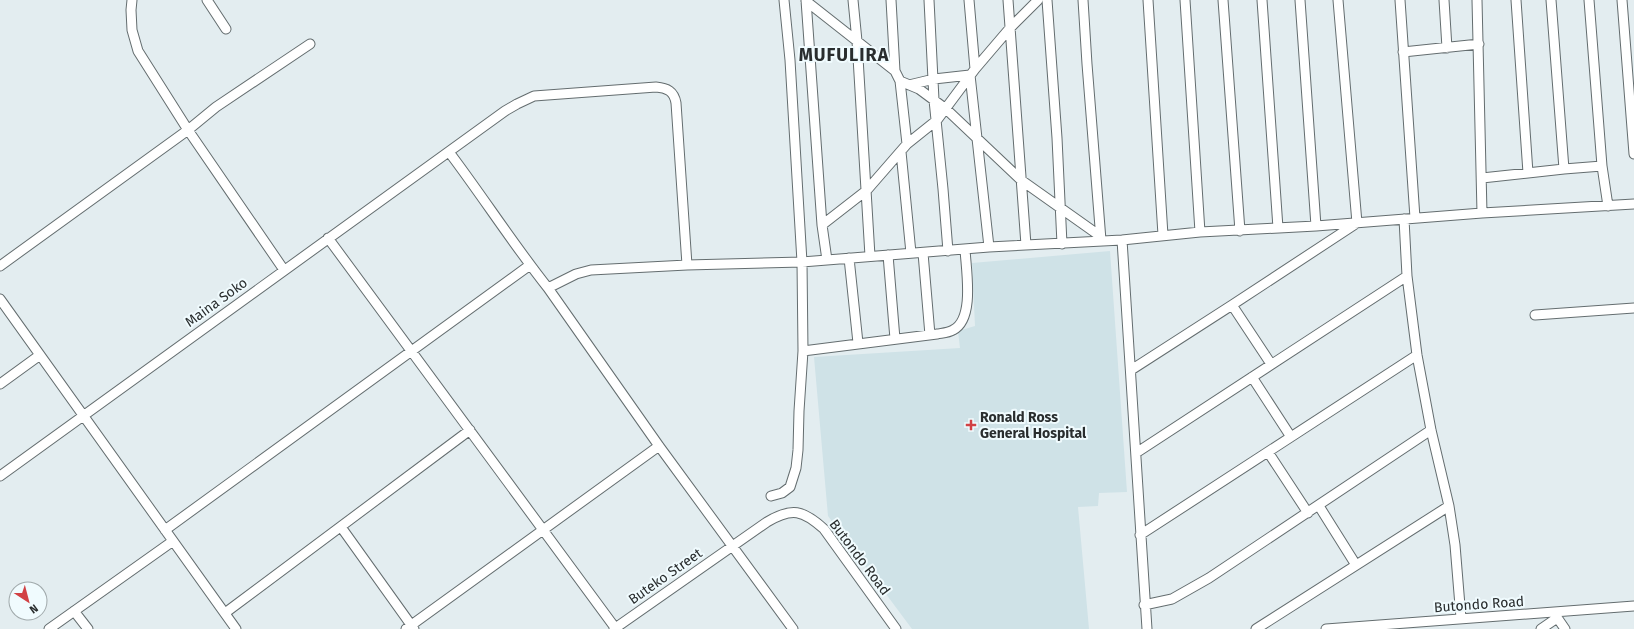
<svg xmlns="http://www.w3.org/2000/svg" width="1634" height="629" font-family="'Fira Sans',sans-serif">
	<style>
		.built { fill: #cfe2e7 }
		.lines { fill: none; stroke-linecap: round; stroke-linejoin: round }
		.minor-casing { stroke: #646d6f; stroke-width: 11 }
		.minor { stroke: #fff; stroke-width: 9 }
		.poi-dot { fill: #d14144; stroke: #f0fbfe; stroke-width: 1.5 }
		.labels { text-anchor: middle; stroke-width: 4; stroke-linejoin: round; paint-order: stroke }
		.street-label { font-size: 14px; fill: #292d2e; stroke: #f0fbfe }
		.poi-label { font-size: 14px; font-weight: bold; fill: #292d2e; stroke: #f0fbfe; text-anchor: start }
		.district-label { font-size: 18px; font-weight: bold; letter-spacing: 1px; fill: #292d2e; stroke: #f0fbfe }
	</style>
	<rect width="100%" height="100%" fill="#e3edf0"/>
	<path class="built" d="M 1110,251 L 1127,492 L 1099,493 L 1098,506 L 1078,507 L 1089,629 L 912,629 L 828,516 L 814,357 L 960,348 L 958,331 L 975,326 L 972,263 Z"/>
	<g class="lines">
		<defs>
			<path id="minor" d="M 132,0 L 131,10 L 132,30 L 138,51 L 188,130 L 284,270
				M 207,0 L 226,29
				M 806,0 L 822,225 L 827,260
				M 853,0 L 857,41 L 870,256
				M 891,0 L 895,71
				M 929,0 L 934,100 L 943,189 L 948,251
				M 969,0 L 975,69
				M 1008,0 L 1026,245
				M 1047,0 L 1057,138 L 1062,244
				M 1083,0 L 1087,64 L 1101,240
				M 1148,0 L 1163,235
				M 1185,0 L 1200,232
				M 1223,0 L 1240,231
				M 1262,0 L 1278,228
				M 1300,0 L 1316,226
				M 1400,0 L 1415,218
				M 1444,0 L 1447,48
				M 1477,0 L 1482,213
				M 1516,0 L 1528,173
				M 1622,0 L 1634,154
				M 806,1 L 895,71 L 900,81 L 919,89 L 946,109 L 1021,180 L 1100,236
				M 1403,52 L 1479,44
				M 970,75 L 989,247
				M 900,81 L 907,144
				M 909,85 L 934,79 L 970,75
				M 449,152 C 483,197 513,244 548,288 L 659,446 L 793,629
				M 901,152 L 911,253
				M 1602,166 L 1608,206
				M 1564,169 L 1602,166 L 1589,0
				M 1482,178 L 1564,169 L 1551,0
				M 1404,219 L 1407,276 L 1417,355 L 1431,430 L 1449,506 L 1455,545 L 1461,618
				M 822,225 L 867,190 L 907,144 L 937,120 L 975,69 L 1010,28 L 1038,0
				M 328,238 L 616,629
				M 1122,240 L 1147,629
				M 923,253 L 930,335
				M 888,255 L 895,339
				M 849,258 L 858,343
				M 0,266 L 188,130 L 216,107 L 310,44
				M 548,288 L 576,274 L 591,270 L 687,265 L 802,262 L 989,247 L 1122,240 L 1200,232 L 1316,226 L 1482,213 L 1634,204
				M 0,299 L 236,629
				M 1232,305 L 1271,364
				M 1535,315 L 1634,308
				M 803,351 L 937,334 C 942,333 948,333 953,330 C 975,319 966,270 965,249
				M 1131,370 L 1232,305 L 1357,223 L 1338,0
				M 1252,377 L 1291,437
				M 0,384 L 40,355
				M 1268,452 L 1308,513
				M 1136,453 L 1407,276
				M 0,476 L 505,111 L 517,104 L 534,96 L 656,87 C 667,88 674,91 676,103 L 687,265
				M 771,496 L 782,493 L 790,487 L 796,468 L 798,450 L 799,411 L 803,351 L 802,262 L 790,60 L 784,0
				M 1319,506 L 1356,565
				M 341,527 L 414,629
				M 165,530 L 530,265
				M 1140,535 L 1417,355
				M 1144,605 L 1172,599 L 1209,578 L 1431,430
				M 74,611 L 88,629
				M 225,613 L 470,430
				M 1554,613 L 1565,629
				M 49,629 L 173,541
				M 406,629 L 659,446
				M 614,629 L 767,522 C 792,507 803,510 824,529 L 896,629
				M 1256,629 L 1449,506
				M 1326,629 L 1634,606
				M 1541,629 L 1557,618"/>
		</defs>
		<use href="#minor" class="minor-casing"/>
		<use href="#minor" class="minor"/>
	</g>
	<path class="poi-dot" d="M969 419h4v4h4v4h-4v4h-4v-4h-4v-4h4z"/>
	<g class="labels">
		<g class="street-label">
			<text transform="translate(216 302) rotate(-36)" y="5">Maina Soko</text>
			<text transform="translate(860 557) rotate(53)" y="5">Butondo Road</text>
			<text transform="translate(665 576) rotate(-35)" y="5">Buteko Street</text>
			<text transform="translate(1479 604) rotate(-4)" y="5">Butondo Road</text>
		</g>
		<g class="poi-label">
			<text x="980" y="422">Ronald Ross<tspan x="980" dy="16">General Hospital</tspan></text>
		</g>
		<g class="district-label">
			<text x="844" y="61">MUFULIRA</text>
		</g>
	</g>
	<g transform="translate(28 601) rotate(144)"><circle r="19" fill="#f0fbfe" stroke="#a0a9ab"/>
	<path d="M0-3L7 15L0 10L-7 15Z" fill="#d14144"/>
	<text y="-6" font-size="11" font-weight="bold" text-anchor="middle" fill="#292d2e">N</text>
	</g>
</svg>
